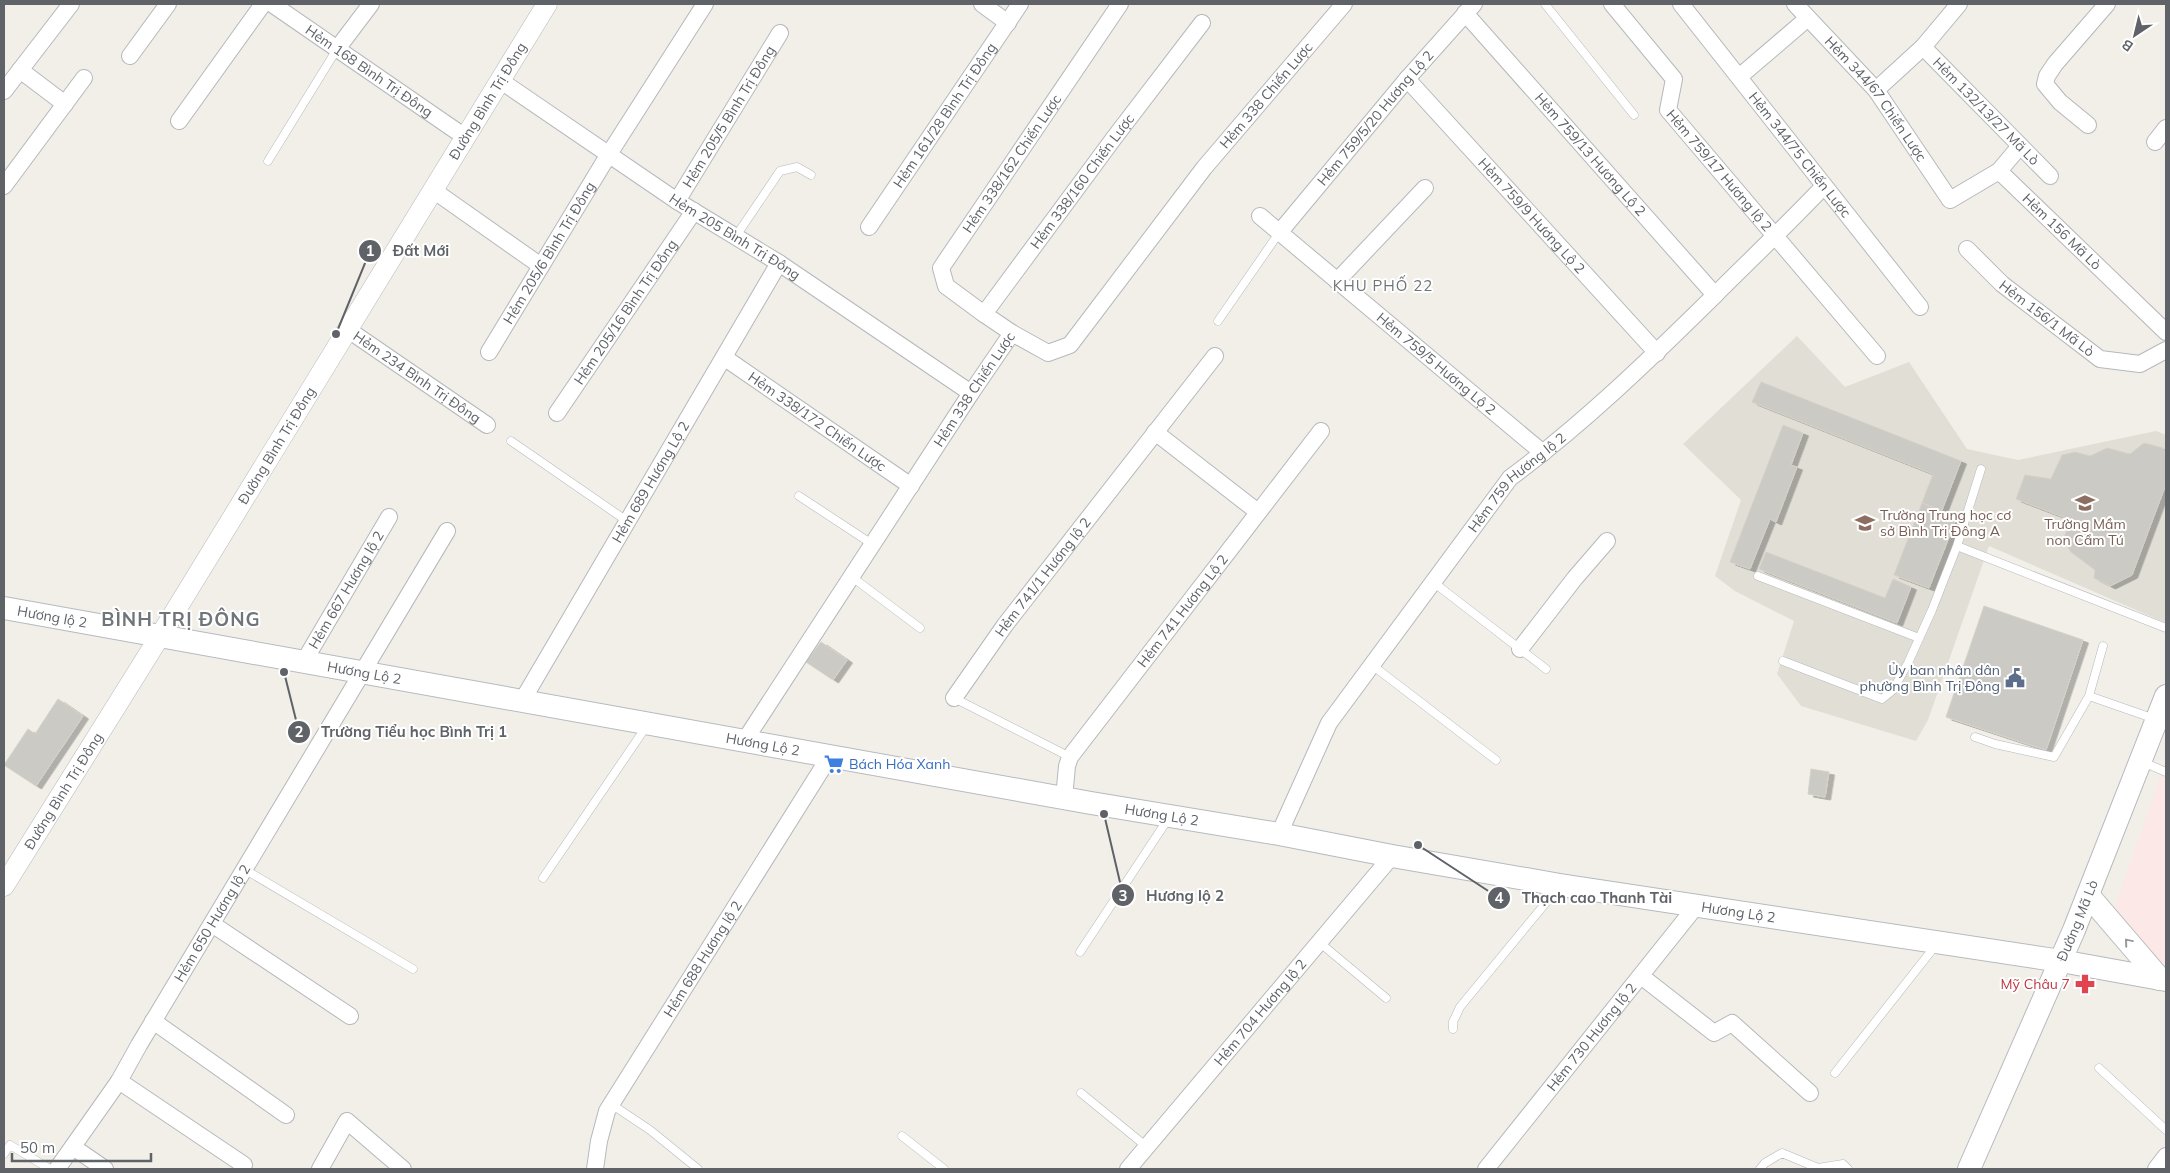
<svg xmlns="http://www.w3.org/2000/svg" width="2170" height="1173" font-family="Mulish,sans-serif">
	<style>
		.education { fill: #e1ded6 }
		.medical { fill: #fce8e6 }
		.building { fill: #cccac5; stroke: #d6d1c6; filter: url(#shadow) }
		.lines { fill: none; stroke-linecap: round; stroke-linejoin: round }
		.service-casing { stroke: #b5b8bc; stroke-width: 9 }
		.minor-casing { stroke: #b5b8bc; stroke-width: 18 }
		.tertiary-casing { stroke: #b5b8bc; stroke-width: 21 }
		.secondary-casing { stroke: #b6babf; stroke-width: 24 }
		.service { stroke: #fff; stroke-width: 8 }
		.minor { stroke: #fff; stroke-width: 16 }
		.tertiary { stroke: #fff; stroke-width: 20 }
		.secondary { stroke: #fff; stroke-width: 22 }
		.oneway { stroke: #979a9d }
		.labels { text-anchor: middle; stroke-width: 4; stroke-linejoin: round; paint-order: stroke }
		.street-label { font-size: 14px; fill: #5f6368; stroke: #fff }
		.education-label { font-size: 14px; fill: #785e54; stroke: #fff; text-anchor: start }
		.service-label { font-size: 14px; fill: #4e5e75; stroke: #fff; text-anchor: end }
		.shop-label { font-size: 14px; fill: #366cbe; stroke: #fff; text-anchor: start }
		.health-label { font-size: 14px; fill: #be3a42; stroke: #fff; text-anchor: end }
		.neighbourhood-label { font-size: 15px; letter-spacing: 1px; fill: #70757a; stroke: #fff }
		.district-label { font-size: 19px; font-weight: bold; letter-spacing: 1px; fill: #70757a; stroke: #fff }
		.leader { fill: none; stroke: #5f6368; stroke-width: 2 }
		.callout-dot { fill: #5f6368; stroke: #fff; stroke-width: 2 }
		.mark-label { font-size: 15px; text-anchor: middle; font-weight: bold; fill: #fff }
		.callout-label { font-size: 15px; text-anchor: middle; font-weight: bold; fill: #5f6368; stroke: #fff; stroke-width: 4; stroke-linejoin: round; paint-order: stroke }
	</style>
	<defs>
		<filter id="shadow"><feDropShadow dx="5.5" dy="3" stdDeviation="0" flood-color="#0004"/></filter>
	</defs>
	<rect width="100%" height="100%" fill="#f1efe8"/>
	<path class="education" d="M 1797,336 L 1845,387 L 1909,362 L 1967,449 L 2018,460 L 2156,431 L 2166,435 L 2166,623 L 1989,546 L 1928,720 L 1916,741 L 1801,706 L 1777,674 L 1794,621 L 1735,591 L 1715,576 L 1741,500 L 1683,444 Z"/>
	<path class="medical" d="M 2166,760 L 2166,962 L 2158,962 L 2114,910 Z"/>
	<path class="building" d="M 1761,382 L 1961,461 L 1942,510 L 1922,503 L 1933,474 L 1752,402 Z
		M 1783,425 L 1803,433 L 1791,465 L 1797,467 L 1776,522 L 1770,519 L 1750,569 L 1730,562 Z
		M 2144,443 L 2163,448 L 2166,458 L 2166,484 L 2132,575 L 2110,586 L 2094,578 L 2095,570 L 2071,552 L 2063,540 L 2071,520 L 2016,499 L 2025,475 L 2051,479 L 2062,455 L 2075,452 L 2090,456 L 2107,448 L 2130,454 Z
		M 1922,503 L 1957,517 L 1929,588 L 1894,575 Z
		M 1766,552 L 1885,598 L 1893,579 L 1911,587 L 1897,623 L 1759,569 Z
		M 1984,606 L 2083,640 L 2046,750 L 1946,717 Z
		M 821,642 L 847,660 L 833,680 L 806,662 Z
		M 58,699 L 83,716 L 36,786 L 4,765 L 28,729 L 35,734 Z
		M 1811,769 L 1829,772 L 1825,797 L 1808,794 Z"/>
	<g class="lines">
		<defs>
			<path id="service" d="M 1545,4 L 1634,115
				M 268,161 L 337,49
				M 736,236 L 780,171 L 797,167 L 811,175
				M 1218,321 L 1279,233
				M 511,441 L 627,521
				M 799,496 L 872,544
				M 1957,546 L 2166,628
				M 1758,576 L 1919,638
				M 852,577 L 920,628
				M 1433,582 L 1546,669
				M 1783,661 L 1882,699 L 1893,690 L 1908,663 L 1932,610 L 1957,546 L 1981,469
				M 1372,665 L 1496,760
				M 2089,696 L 2155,719
				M 954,698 L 1070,757
				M 1975,737 L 1995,744 L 2054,757 L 2089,696 L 2103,646
				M 2143,762 L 2166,772
				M 244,869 L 413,969
				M 543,878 L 646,727
				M 1319,942 L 1386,998
				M 1080,952 L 1168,819
				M 1453,1029 L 1453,1022 L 1460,1007 L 1558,888
				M 2099,1068 L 2166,1130
				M 1835,1073 L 1936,945
				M 1081,1093 L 1147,1147
				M 611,1104 L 650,1130 L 698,1169
				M 902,1136 L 944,1169
				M 4,1154 L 10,1145 L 50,1169
				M 1760,1169 L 1765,1163 L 1782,1153 L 1818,1168 L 1843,1164 L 1848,1169"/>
			<g id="minor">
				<path id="s1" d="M 272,4 L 465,137"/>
				<path d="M 982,4 L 1008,23"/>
				<path id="s2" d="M 1612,4 L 1674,79 L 1668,110 L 1877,356"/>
				<path id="s3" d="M 1681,4 L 1920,307"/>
				<path id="s4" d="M 1795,4 L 1876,90 L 1950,200 L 1999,171 L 2166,332"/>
				<path id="s5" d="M 1465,13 L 1715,295"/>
				<path id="s6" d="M 1923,47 L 2050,176"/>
				<path d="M 337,49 L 371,4"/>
				<path d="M 130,56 L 168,4"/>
				<path d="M 20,70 L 65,104"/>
				<path d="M 1739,77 L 1808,18"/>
				<path id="s7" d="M 1407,79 L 1657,353"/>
				<path id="s8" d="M 501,81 L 677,201 L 779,263 L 971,393"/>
				<path d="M 1876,90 L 1923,47 L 1959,4"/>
				<path d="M 4,91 L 71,4"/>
				<path d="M 179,121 L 263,4"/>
				<path d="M 2088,125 L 2060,102 L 2045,84 L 2047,76 L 2055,64 L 2107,4"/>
				<path d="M 2155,142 L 2166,128"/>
				<path d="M 1999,171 L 2020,146"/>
				<path d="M 4,186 L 84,78"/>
				<path d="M 433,190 L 541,266"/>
				<path id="s9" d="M 677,201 L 780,33"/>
				<path id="s10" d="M 1260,216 L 1543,453"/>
				<path id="s11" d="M 869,227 L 1020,4"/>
				<path id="s12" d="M 1279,233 L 1407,79 L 1474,4"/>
				<path id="s13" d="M 1967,249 L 2002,284 L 2100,359 L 2140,364 L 2166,350"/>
				<path d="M 1337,281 L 1425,188"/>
				<path id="s14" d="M 984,314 L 946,286 L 941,268 L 1120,4"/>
				<path id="s15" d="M 347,329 L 487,425"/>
				<path id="s16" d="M 1012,333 L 984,314 L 1114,138 L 1202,23"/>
				<path id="s17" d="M 489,352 L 609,154 L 705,4"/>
				<path id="s18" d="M 725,358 L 911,486"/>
				<path id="s19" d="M 557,413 L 694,211"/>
				<path d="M 1155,432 L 1258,512"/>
				<path d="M 1520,649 L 1575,578 L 1607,541"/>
				<path id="s20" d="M 303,663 L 389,517"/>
				<path id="s21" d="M 954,698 L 1005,625 L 1215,356"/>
				<path id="s22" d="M 522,701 L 779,263"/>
				<path id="s23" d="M 745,740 L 971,393 L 1012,333 L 1048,353 L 1070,345 L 1204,168 L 1344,4"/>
				<path id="s24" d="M 1064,798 L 1067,766 L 1070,757 L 1321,431"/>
				<path id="s25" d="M 1279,834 L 1329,723 L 1510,478 C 1583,424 1649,360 1714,296 C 1751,259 1788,224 1824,186"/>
				<path d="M 212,924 L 350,1016"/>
				<path d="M 1641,976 L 1714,1033 L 1732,1023 L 1810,1093"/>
				<path d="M 153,1021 L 286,1115"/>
				<path d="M 119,1081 L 244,1165"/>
				<path d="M 73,1147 L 105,1169"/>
				<path id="s26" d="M 57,1169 L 119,1081 L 139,1045 L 447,531"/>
				<path d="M 320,1169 L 347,1121 L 403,1169"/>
				<path id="s27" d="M 595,1169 L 599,1141 L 607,1111 L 830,756"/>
				<path id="s28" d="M 1128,1169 L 1392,856"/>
				<path id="s29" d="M 1486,1169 L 1697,905"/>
				<path d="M 2156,1169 L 2166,1156"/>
			</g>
			<g id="tertiary">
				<path id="s30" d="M 4,886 L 160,636 L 547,4"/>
			</g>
			<g id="secondary">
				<path id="s31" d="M 4,608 L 1091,803 L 1279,834 L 1392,856 L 1560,885 L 2061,961 L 2166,980"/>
				<path d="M 2088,895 L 2160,979"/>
				<path id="s32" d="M 1969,1169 L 2074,930 L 2166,696"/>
			</g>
		</defs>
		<use href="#service" class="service-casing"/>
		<use href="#minor" class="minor-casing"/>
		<use href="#tertiary" class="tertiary-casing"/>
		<use href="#secondary" class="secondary-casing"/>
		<use href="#service" class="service"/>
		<use href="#minor" class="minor"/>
		<use href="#tertiary" class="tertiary"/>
		<use href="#secondary" class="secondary"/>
	</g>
	<defs><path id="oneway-chevron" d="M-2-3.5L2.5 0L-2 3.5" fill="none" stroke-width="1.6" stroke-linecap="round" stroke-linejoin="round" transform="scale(1.25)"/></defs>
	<use class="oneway" href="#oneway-chevron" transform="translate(2128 942) rotate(-130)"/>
	<defs>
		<symbol id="school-bare" viewBox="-9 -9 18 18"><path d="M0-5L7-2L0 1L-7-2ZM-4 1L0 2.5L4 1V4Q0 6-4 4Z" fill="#8d6e63" stroke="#fff" stroke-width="2.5" paint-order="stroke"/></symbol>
		<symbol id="civic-bare" viewBox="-9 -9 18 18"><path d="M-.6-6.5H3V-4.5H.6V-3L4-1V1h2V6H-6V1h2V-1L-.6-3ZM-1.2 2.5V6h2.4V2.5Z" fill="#5c6f8a" stroke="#fff" stroke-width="2.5" paint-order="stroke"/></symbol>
		<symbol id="supermarket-bare" viewBox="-9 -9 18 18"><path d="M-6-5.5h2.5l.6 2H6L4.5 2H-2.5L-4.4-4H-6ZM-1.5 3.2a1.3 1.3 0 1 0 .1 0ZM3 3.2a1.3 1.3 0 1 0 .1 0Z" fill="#3f7fe0" stroke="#fff" stroke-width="2.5" paint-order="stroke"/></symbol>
		<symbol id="pharmacy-bare" viewBox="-9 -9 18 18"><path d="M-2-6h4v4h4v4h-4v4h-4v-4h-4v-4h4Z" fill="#e0444e" stroke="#fff" stroke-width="2.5" paint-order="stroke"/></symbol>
	</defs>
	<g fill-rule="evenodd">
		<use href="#school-bare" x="2071" y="489" width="28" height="28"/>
		<use href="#school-bare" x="1851" y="509" width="28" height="28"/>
		<use href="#civic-bare" x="2001" y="664" width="28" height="28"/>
		<use href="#supermarket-bare" x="820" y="750" width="28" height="28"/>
		<use href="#pharmacy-bare" x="2071" y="970" width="28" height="28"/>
	</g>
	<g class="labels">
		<g class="street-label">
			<text dy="5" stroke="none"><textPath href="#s1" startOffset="118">Hẻm 168 Bình Trị Đông</textPath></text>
			<text dy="5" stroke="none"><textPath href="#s23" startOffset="869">Hẻm 338 Chiến Lược</textPath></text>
			<text dy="5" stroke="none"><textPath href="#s30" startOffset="922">Đường Bình Trị Đông</textPath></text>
			<text dy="5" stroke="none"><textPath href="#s4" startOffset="125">Hẻm 344/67 Chiến Lược</textPath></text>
			<text dy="5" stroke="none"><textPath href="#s6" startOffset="90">Hẻm 132/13/27 Mã Lò</textPath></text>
			<text dy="5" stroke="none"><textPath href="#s11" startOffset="135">Hẻm 161/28 Bình Trị Đông</textPath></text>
			<text dy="5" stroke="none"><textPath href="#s9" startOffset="99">Hẻm 205/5 Bình Trị Đông</textPath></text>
			<text dy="5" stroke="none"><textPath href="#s12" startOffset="150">Hẻm 759/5/20 Hương Lộ 2</textPath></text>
			<text dy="5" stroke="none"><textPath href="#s5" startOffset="189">Hẻm 759/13 Hương Lộ 2</textPath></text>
			<text dy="5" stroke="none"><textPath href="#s3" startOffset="192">Hẻm 344/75 Chiến Lược</textPath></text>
			<text dy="5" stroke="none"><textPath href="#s14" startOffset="192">Hẻm 338/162 Chiến Lược</textPath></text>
			<text dy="5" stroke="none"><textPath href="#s2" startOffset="208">Hẻm 759/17 Hương lộ 2</textPath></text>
			<text dy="5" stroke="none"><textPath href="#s16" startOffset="199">Hẻm 338/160 Chiến Lược</textPath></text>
			<text dy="5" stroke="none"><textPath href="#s7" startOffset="185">Hẻm 759/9 Hương Lộ 2</textPath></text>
			<text dy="5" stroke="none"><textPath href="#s4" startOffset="395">Hẻm 156 Mã Lò</textPath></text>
			<text dy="5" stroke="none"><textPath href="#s8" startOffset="281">Hẻm 205 Bình Trị Đông</textPath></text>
			<text dy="5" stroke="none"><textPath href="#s17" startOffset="116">Hẻm 205/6 Bình Trị Đông</textPath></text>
			<text dy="5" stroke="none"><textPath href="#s19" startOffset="122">Hẻm 205/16 Bình Trị Đông</textPath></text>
			<text dy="5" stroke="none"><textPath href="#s13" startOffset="106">Hẻm 156/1 Mã Lò</textPath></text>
			<text dy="5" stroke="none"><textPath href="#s10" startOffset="230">Hẻm 759/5 Hương Lộ 2</textPath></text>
			<text dy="5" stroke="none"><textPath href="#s15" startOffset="85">Hẻm 234 Bình Trị Đông</textPath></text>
			<text dy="5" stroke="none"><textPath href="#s23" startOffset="419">Hẻm 338 Chiến Lược</textPath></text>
			<text dy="5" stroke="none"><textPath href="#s18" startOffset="112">Hẻm 338/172 Chiến Lược</textPath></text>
			<text dy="5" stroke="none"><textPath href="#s30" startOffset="518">Đường Bình Trị Đông</textPath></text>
			<text dy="5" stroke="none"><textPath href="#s22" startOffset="254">Hẻm 689 Hương Lộ 2</textPath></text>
			<text dy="5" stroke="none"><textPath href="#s25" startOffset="428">Hẻm 759 Hương lộ 2</textPath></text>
			<text dy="5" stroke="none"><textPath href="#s21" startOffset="150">Hẻm 741/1 Hương lộ 2</textPath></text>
			<text dy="5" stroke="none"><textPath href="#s20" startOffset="85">Hẻm 667 Hương lộ 2</textPath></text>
			<text dy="5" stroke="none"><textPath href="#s24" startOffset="226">Hẻm 741 Hương Lộ 2</textPath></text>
			<text dy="5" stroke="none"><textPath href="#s31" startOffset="49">Hương lộ 2</textPath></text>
			<text dy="5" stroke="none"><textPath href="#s31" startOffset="366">Hương Lộ 2</textPath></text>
			<text dy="5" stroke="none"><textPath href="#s31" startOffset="771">Hương Lộ 2</textPath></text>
			<text dy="5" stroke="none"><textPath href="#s30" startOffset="112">Đường Bình Trị Đông</textPath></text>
			<text dy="5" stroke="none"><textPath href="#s31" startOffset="1176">Hương Lộ 2</textPath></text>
			<text dy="5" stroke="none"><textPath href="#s31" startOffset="1761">Hương Lộ 2</textPath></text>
			<text dy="5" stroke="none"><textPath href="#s32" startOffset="271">Đường Mã Lò</textPath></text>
			<text dy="5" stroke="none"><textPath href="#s26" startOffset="291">Hẻm 650 Hương lộ 2</textPath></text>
			<text dy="5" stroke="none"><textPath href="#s27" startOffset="239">Hẻm 688 Hương lộ 2</textPath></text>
			<text dy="5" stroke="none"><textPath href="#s28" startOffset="205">Hẻm 704 Hương lộ 2</textPath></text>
			<text dy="5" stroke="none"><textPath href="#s29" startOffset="169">Hẻm 730 Hương lộ 2</textPath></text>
		</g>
		<g class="education-label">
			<text x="1880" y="520">Trường Trung học cơ<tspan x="1880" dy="16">sở Bình Trị Đông A</tspan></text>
			<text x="2085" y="529" text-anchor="middle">Trường Mầm<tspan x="2085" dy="16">non Cẩm Tú</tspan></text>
		</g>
		<g class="service-label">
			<text x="2000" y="675">Ủy ban nhân dân<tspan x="2000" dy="16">phường Bình Trị Đông</tspan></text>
		</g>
		<g class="shop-label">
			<text x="849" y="769">Bách Hóa Xanh</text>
		</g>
		<g class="health-label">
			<text x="2070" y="989">Mỹ Châu 7</text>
		</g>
		<g class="neighbourhood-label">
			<text x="1383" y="291">KHU PHỐ 22</text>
		</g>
		<g class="district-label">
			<text x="181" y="626">BÌNH TRỊ ĐÔNG</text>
		</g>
	</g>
	<path class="leader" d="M336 334L370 251M284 672L299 732M1104 814L1123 895M1418 845L1499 898"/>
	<g class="callout-dot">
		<circle cx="336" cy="334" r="5"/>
		<circle cx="284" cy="672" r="5"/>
		<circle cx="1104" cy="814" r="5"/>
		<circle cx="1418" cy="845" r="5"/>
		<circle cx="370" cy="251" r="12"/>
		<circle cx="299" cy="732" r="12"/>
		<circle cx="1123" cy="895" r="12"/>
		<circle cx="1499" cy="898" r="12"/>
	</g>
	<g class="mark-label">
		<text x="370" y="256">1</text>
		<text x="299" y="737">2</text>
		<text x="1123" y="901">3</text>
		<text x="1499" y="903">4</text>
	</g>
	<g class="callout-label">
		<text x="421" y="256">Đất Mới</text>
		<text x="414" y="737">Trường Tiểu học Bình Trị 1</text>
		<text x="1185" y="901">Hương lộ 2</text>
		<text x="1597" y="903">Thạch cao Thanh Tài</text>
	</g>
	<rect width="2170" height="1173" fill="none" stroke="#5f6368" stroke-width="10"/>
	<g transform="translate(2135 35) rotate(215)" stroke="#ffffff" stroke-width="4" paint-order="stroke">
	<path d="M0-4L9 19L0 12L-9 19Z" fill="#5f6368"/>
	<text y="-8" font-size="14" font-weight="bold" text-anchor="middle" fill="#5f6368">B</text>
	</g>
	<path d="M12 1153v8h139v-8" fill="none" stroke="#5f6368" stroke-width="2.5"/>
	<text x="20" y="1153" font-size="15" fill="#5f6368" stroke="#ffffff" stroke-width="4" paint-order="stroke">50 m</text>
</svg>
